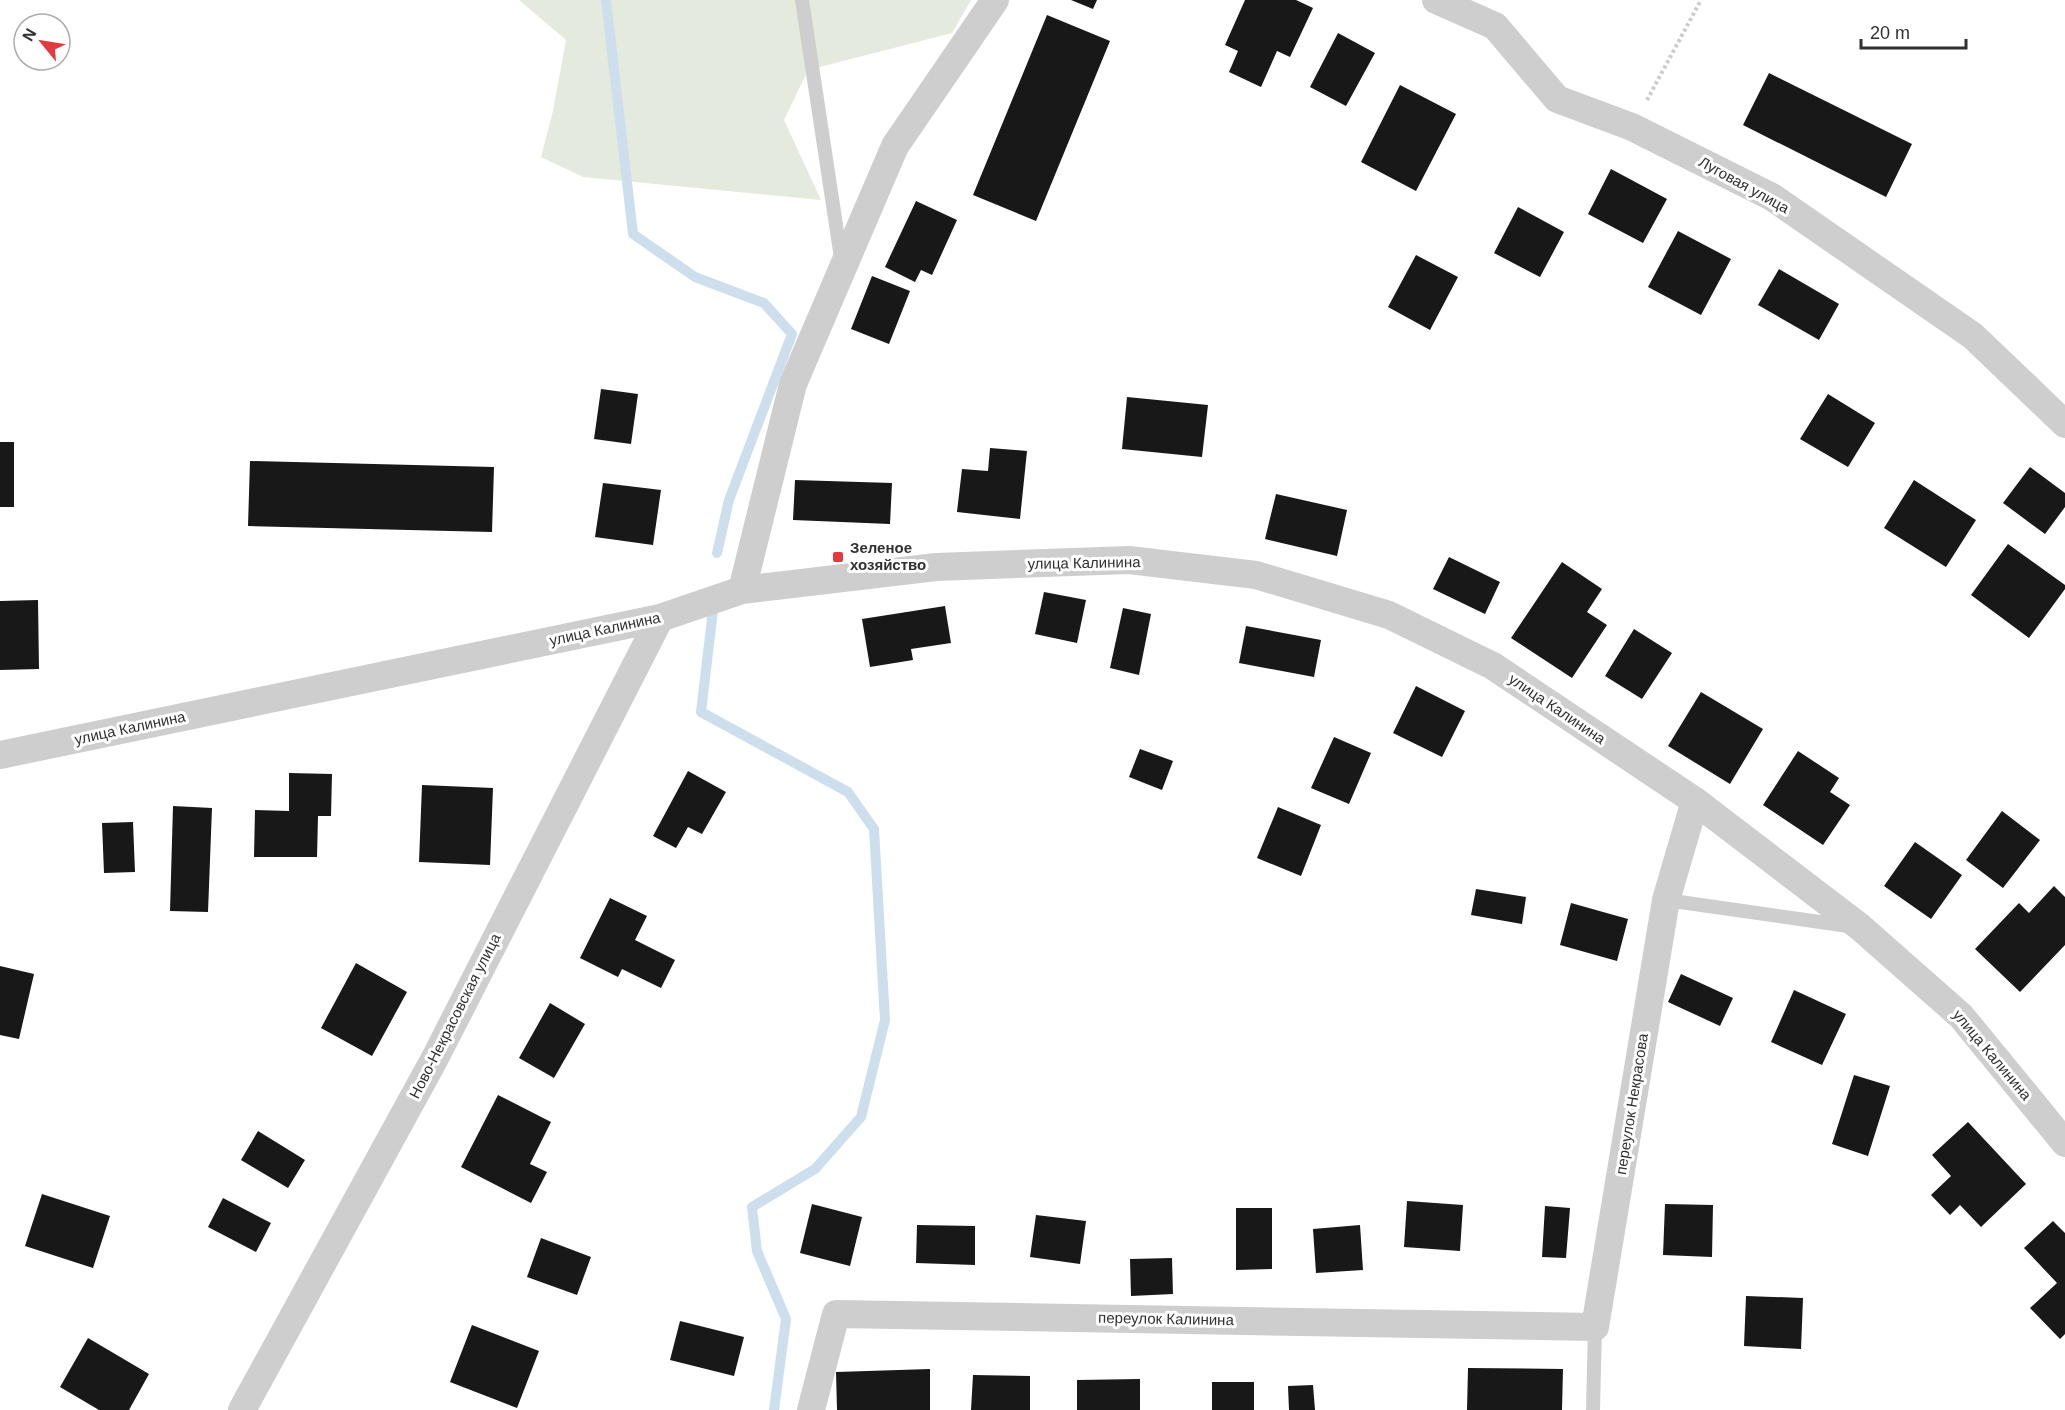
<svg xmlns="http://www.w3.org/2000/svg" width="2065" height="1410" font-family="Arial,sans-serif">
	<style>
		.green { fill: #e4eadd }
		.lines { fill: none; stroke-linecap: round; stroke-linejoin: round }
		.stream { stroke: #cddfec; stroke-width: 10 }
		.building { fill: #181818 }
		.path { stroke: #cbcbcb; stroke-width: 4; stroke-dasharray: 3 3; stroke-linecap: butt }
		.lane { stroke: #cecece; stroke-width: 14 }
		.street { stroke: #cecece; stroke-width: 28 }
		.poi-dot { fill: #e13a41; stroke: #fff; stroke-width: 2 }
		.labels { text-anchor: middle; stroke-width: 6; stroke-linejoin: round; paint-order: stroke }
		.street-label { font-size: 15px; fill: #313131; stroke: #fff }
		.poi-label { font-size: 15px; font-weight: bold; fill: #313131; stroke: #fff; text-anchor: start }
	</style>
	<rect width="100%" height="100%" fill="#fff"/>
	<path class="green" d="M 519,0 L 971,0 L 952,33 L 808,70 L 784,120 L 821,200 L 583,177 L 541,157 L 553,111 L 566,40 Z"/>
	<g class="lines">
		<path class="stream" d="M 606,0 L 633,234 L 695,277 L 764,303 L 792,334 L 729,500 L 717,553
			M 713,610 L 701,712 L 848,792 L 874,829 L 885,1020 L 861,1117 L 815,1169 L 752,1207 L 757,1251 L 786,1319 L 774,1410"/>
	</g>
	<path class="building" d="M 1071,0 L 1097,0 L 1093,9 Z
		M 1245,0 L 1296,0 L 1313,8 L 1290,57 L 1277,51 L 1261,87 L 1229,72 L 1238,51 L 1225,45 Z
		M 1047,15 L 1110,41 L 1036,221 L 973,195 Z
		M 1338,33 L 1375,53 L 1346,106 L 1310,87 Z
		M 1769,73 L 1912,144 L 1886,197 L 1743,125 Z
		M 1400,85 L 1456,114 L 1416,191 L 1361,162 Z
		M 1611,169 L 1667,199 L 1643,243 L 1588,214 Z
		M 916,201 L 957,220 L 932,275 L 921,270 L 915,282 L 885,267 Z
		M 1518,207 L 1564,232 L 1540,277 L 1494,253 Z
		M 1678,231 L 1731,259 L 1701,315 L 1648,287 Z
		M 1416,255 L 1458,277 L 1430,330 L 1388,307 Z
		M 1779,269 L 1839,304 L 1819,340 L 1758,305 Z
		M 872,276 L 910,291 L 889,344 L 851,329 Z
		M 601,389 L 638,394 L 631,444 L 594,439 Z
		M 1828,394 L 1875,423 L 1848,467 L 1800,439 Z
		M 1127,397 L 1208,405 L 1202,457 L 1122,449 Z
		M 0,442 L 14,442 L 14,507 L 0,507 Z
		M 990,448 L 1027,451 L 1020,519 L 957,512 L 962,469 L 988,471 Z
		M 250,461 L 494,467 L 492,532 L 248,526 Z
		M 2030,467 L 2065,493 L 2065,507 L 2045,534 L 2003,503 Z
		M 795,480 L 892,483 L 890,524 L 793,520 Z
		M 1914,480 L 1976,520 L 1946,567 L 1884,528 Z
		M 603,483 L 661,490 L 653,545 L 595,537 Z
		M 1276,494 L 1347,510 L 1337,556 L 1265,539 Z
		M 2008,544 L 2065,585 L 2065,589 L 2029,638 L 1971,595 Z
		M 1449,557 L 1500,582 L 1485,614 L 1433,589 Z
		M 1562,562 L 1602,589 L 1587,612 L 1607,625 L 1572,678 L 1511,638 Z
		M 1044,592 L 1086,600 L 1077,643 L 1035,634 Z
		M 38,600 L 39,669 L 0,670 L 0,601 Z
		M 945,606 L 951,643 L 911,649 L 913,660 L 870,667 L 862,619 Z
		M 1123,608 L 1151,614 L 1139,675 L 1110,668 Z
		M 1246,626 L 1321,640 L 1314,677 L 1239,663 Z
		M 1634,629 L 1672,653 L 1642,699 L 1605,676 Z
		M 1416,686 L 1465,711 L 1442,757 L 1393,733 Z
		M 1701,692 L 1763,729 L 1730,784 L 1668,746 Z
		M 1334,737 L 1371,753 L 1349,804 L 1311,788 Z
		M 1140,749 L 1173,761 L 1162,790 L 1129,777 Z
		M 1798,751 L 1839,778 L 1830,792 L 1850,805 L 1823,845 L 1763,805 Z
		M 688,771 L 726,792 L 702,834 L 688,827 L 676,848 L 653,836 Z
		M 289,773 L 332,774 L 331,816 L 318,816 L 317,857 L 254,857 L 255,810 L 289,811 Z
		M 422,785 L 493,788 L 490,865 L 419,862 Z
		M 173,806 L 212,808 L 208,912 L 170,911 Z
		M 1278,807 L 1321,825 L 1301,876 L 1257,858 Z
		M 2002,811 L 2040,840 L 2003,888 L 1966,860 Z
		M 133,822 L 135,872 L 104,873 L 102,823 Z
		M 1915,842 L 1962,875 L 1931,919 L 1884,886 Z
		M 2054,886 L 2065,897 L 2065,945 L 2020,992 L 1975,949 L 2019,903 L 2029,913 Z
		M 1476,889 L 1526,897 L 1522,924 L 1471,915 Z
		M 610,898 L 647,916 L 635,940 L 675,960 L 661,988 L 622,969 L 618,977 L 580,958 Z
		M 1571,903 L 1628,919 L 1617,961 L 1560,945 Z
		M 356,963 L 407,992 L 372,1056 L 321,1028 Z
		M 0,966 L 34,974 L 19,1039 L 0,1035 Z
		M 1681,974 L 1733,998 L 1720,1026 L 1668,1002 Z
		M 1794,990 L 1846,1014 L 1822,1065 L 1771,1042 Z
		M 550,1003 L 585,1024 L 554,1078 L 519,1058 Z
		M 1854,1075 L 1890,1086 L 1868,1156 L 1832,1144 Z
		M 498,1095 L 551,1122 L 530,1164 L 547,1172 L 531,1203 L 461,1167 Z
		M 1968,1122 L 2026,1184 L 1981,1227 L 1960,1205 L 1950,1215 L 1931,1195 L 1951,1176 L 1932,1155 Z
		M 258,1131 L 305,1160 L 288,1188 L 241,1160 Z
		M 42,1194 L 110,1216 L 93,1268 L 25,1246 Z
		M 223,1198 L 271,1223 L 256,1252 L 208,1227 Z
		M 1407,1201 L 1463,1205 L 1460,1251 L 1404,1247 Z
		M 812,1204 L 862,1217 L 850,1266 L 800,1253 Z
		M 1665,1204 L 1713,1205 L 1712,1257 L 1663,1255 Z
		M 1545,1206 L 1570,1208 L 1566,1258 L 1542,1257 Z
		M 1236,1208 L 1272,1208 L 1272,1269 L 1236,1270 Z
		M 1036,1215 L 1086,1221 L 1080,1264 L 1030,1257 Z
		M 2053,1221 L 2065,1233 L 2065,1334 L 2060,1339 L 2030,1308 L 2057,1283 L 2024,1248 Z
		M 917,1225 L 975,1226 L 975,1265 L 916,1263 Z
		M 1360,1225 L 1363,1270 L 1316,1273 L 1313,1229 Z
		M 541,1238 L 591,1257 L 577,1295 L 527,1277 Z
		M 1172,1258 L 1173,1294 L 1131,1296 L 1130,1259 Z
		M 1746,1296 L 1803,1298 L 1801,1349 L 1744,1346 Z
		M 680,1321 L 744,1337 L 734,1376 L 670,1360 Z
		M 472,1325 L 539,1351 L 517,1408 L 450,1382 Z
		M 88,1338 L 149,1374 L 129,1410 L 99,1410 L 60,1387 Z
		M 1468,1368 L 1563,1369 L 1562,1410 L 1467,1410 Z
		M 930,1369 L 930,1410 L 837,1410 L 836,1372 Z
		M 973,1375 L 1030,1376 L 1030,1410 L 971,1410 Z
		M 1140,1379 L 1140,1410 L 1077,1410 L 1077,1380 Z
		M 1212,1382 L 1254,1382 L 1254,1410 L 1212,1410 Z
		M 1313,1385 L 1315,1410 L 1289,1410 L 1288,1386 Z"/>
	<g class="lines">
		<path class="path" d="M 1647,100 L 1701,0"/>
		<path class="lane" d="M 802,0 L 841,258
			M 1666,900 L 1848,926
			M 1593,1410 L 1595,1327"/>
		<path class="street" d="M 1436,0 L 1495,26 L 1557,99 L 1632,127 L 1772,197 L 1973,336 L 2065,424
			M 742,590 L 793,384 L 895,146 L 995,0
			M 0,755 L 660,618 L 742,590 L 936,567 L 1129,560 L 1256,575 L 1389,615 L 1493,666 L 1695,801 L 1860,927 L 1961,1016 L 2065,1143
			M 242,1410 L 435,1058 L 660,618
			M 811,1410 L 836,1314 L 1595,1327 L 1666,900 L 1695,801"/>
	</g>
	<rect class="poi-dot" x="832" y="551" width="12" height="12" rx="3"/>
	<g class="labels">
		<g class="street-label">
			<text transform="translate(1744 185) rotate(29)" y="5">Луговая улица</text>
			<text transform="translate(1084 563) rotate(-1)" y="5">улица Калинина</text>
			<text transform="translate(605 629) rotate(-12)" y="5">улица Калинина</text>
			<text transform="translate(1557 709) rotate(34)" y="5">улица Калинина</text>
			<text transform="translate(130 728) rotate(-12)" y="5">улица Калинина</text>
			<text transform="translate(455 1016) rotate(-63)" y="5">Ново-Некрасовская улица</text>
			<text transform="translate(1992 1055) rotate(50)" y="5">улица Калинина</text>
			<text transform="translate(1632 1104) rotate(-81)" y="5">переулок Некрасова</text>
			<text transform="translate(1166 1319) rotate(1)" y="5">переулок Калинина</text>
		</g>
		<g class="poi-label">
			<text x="850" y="553">Зеленое<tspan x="850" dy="17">хозяйство</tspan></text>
		</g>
	</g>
	<g transform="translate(42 42) rotate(300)"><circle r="28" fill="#ffffff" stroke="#adadad" stroke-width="1.5"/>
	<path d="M0-4.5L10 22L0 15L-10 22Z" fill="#e13a41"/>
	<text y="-9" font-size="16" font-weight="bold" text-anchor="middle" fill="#313131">N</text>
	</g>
	<path d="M1861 39v9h105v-9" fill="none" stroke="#313131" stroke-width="3"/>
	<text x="1870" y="39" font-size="18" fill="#313131" stroke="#ffffff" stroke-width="4.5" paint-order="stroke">20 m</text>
</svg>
